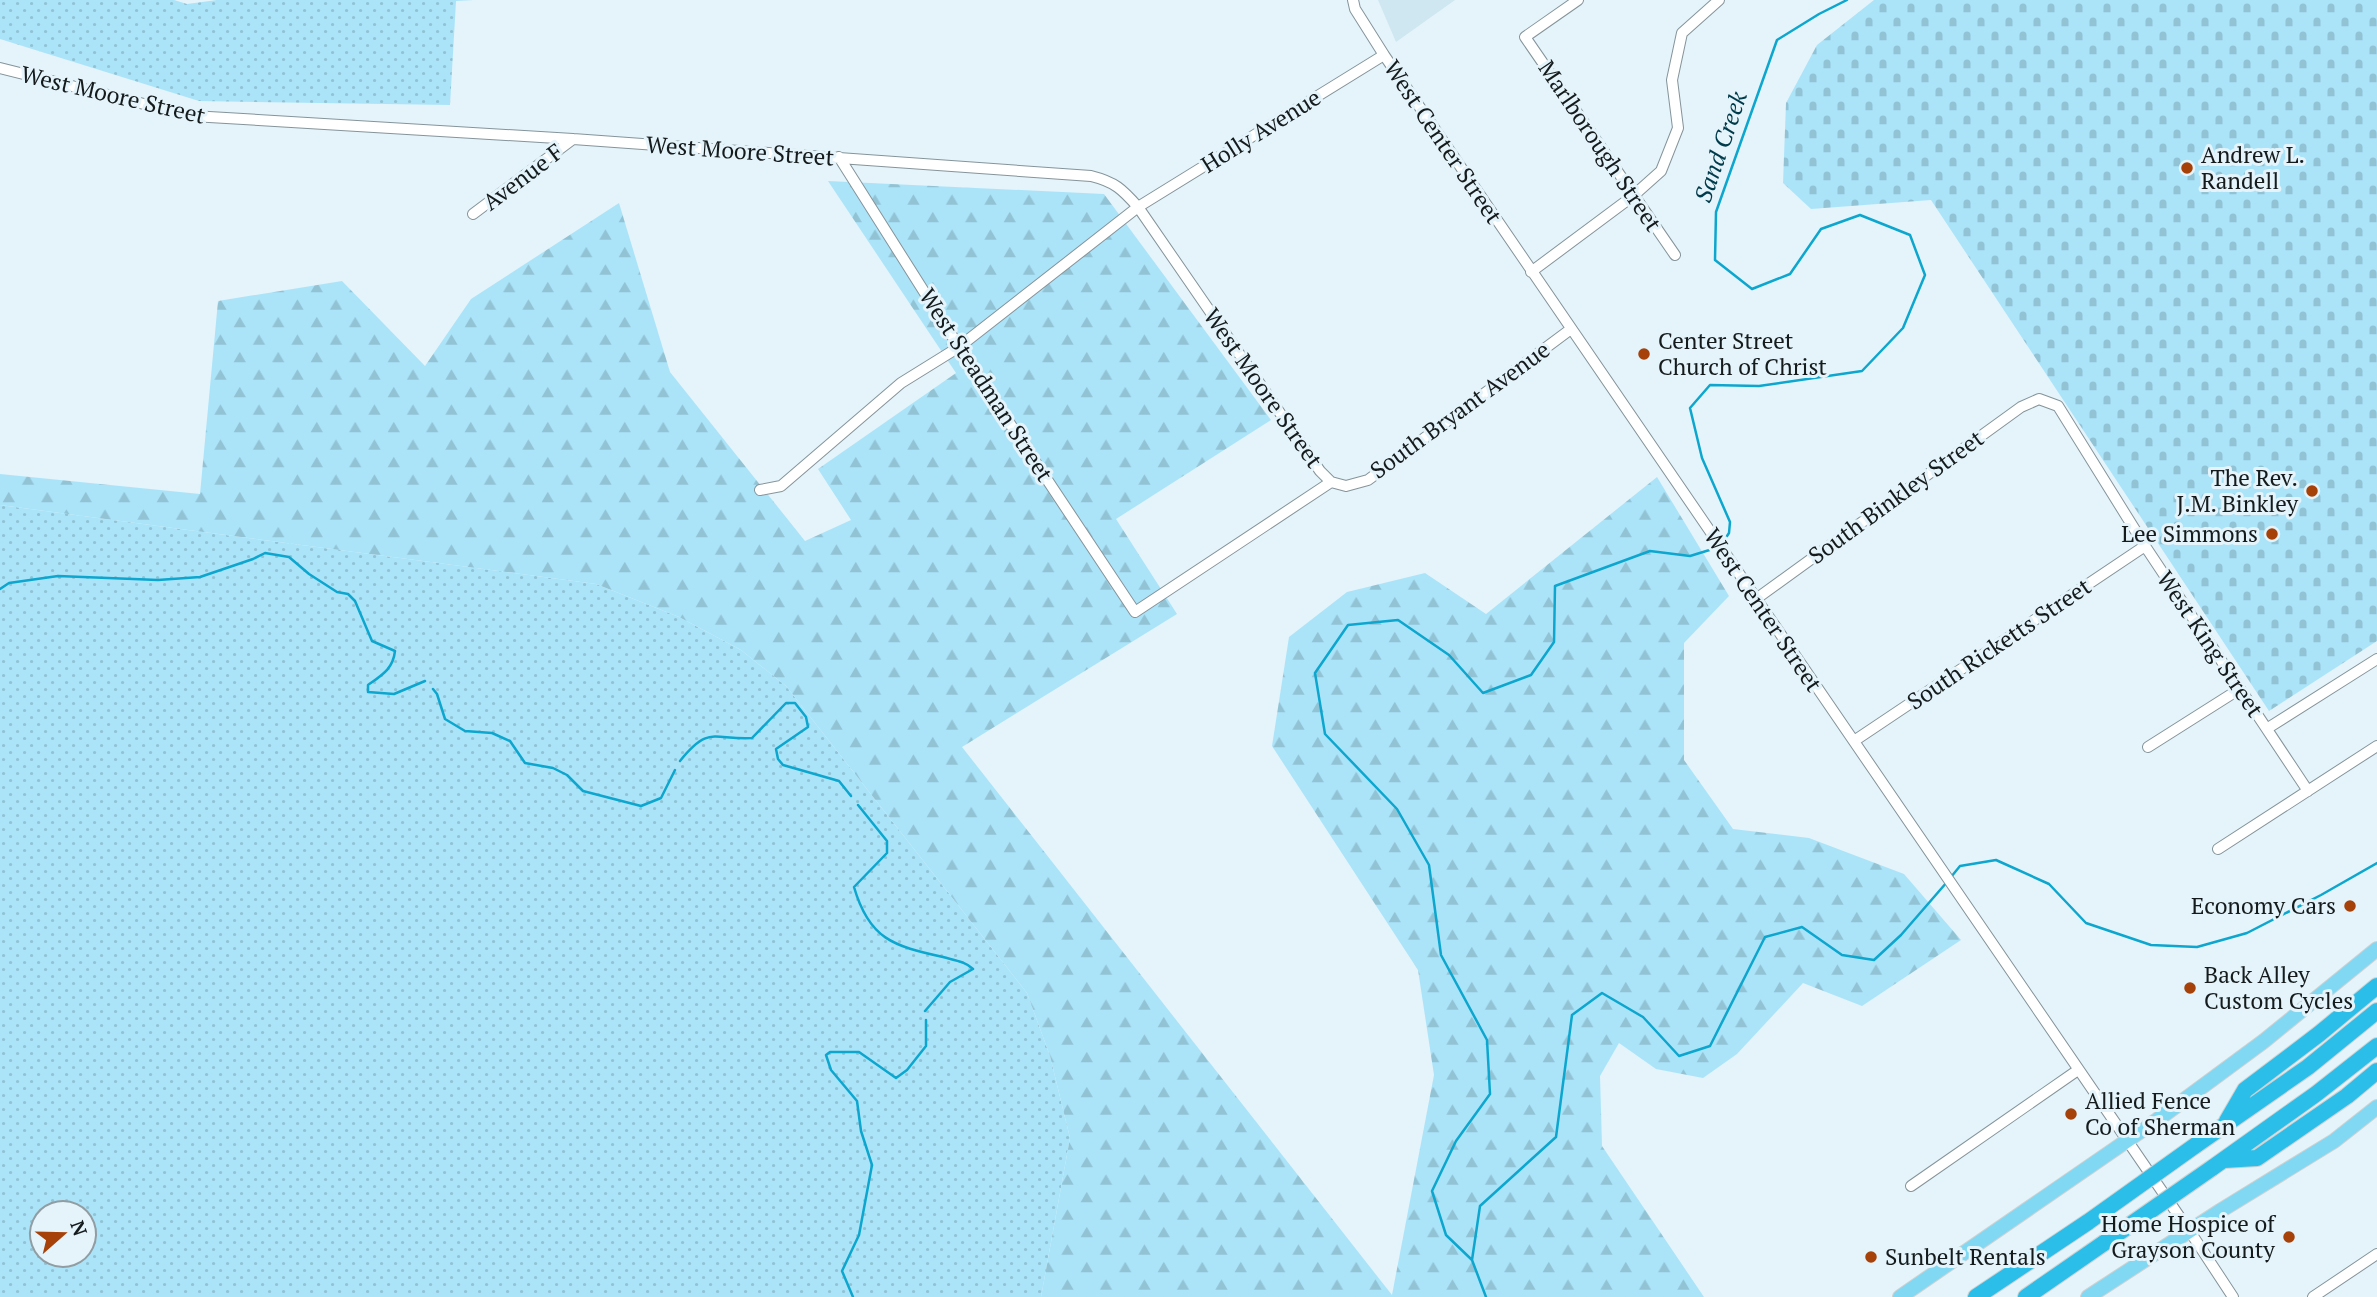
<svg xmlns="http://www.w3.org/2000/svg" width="2377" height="1297" font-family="'PT Serif',serif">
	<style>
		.built { fill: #cfe7f0 }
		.grass { fill: url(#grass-dots); fill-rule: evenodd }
		.forest { fill: url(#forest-firs) }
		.cemetery { fill: url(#cemetery-stones) }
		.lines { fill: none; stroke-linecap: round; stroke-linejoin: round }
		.stream { stroke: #0ca6ce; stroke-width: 2.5 }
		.minor-casing { stroke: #85949a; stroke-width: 12 }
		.major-casing { stroke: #d0d1d2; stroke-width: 16 }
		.highway-casing { stroke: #d0d1d2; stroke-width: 18 }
		.minor { stroke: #fff; stroke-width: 10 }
		.major { stroke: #80d8f2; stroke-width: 14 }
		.highway { stroke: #2bbee9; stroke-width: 16 }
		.highway-bridge-casing { stroke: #d0d1d2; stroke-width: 18; stroke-linecap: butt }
		.highway-bridge { stroke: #2bbee9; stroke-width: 16 }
		.poi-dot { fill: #a54109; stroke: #e4f4fa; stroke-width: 2.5 }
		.labels { text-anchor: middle; stroke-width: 6; stroke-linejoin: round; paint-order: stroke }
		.street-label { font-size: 23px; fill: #151b1d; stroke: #e4f4fa }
		.poi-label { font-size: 23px; fill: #151b1d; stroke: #e4f4fa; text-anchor: start }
		.water-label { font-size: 24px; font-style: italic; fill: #003b4b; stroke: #e4f4fa }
	</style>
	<defs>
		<pattern id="grass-dots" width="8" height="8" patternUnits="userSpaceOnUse" patternTransform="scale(1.75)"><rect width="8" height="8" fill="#abe4f9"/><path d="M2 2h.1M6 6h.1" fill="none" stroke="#92c3d5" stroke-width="1.8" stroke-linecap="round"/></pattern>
		<pattern id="forest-firs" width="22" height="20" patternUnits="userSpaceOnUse" patternTransform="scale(1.75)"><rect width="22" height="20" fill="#abe4f9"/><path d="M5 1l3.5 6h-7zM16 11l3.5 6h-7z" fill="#92c3d5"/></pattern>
		<pattern id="cemetery-stones" width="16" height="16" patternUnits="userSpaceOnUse" patternTransform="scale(1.75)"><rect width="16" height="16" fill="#abe4f9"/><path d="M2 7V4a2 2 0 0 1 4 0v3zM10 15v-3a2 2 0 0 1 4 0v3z" fill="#92c3d5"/></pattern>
	</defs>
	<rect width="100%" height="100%" fill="#e4f4fa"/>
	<path class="built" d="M 1378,0 L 1455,0 L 1396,42 Z"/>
	<path class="grass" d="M 0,0 L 174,0 L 187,4 L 217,0 L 474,0 L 456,1 L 450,105 L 199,101 L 0,39 Z
		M 0,505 L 596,584 L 679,617 L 741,650 L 786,686 L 1027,993 L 1050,1056 L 1070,1138 L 1041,1297 L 0,1297 ZM 42,1213 L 84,1213 L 84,1255 L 42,1255 Z"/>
	<path class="forest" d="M 828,181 L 1104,194 L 1271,420 L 1116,519 L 1177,614 L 962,747 L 1392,1295 L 1434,1075 L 1418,970 L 1272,746 L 1289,637 L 1347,592 L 1425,573 L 1486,614 L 1657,477 L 1729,596 L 1684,643 L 1684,760 L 1733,829 L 1809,838 L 1904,874 L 1961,940 L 1862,1006 L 1803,983 L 1737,1054 L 1703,1078 L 1656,1069 L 1619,1043 L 1600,1076 L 1602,1146 L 1704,1297 L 1041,1297 L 1070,1138 L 1050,1056 L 1027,993 L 786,686 L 741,650 L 679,617 L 596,584 L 0,505 L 0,474 L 200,494 L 218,301 L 342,281 L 425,366 L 471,299 L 619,203 L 670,372 L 805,541 L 851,520 L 818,469 L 956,373 Z"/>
	<path class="cemetery" d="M 1874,0 L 2377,0 L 2377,641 L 2269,711 L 1931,200 L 1811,209 L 1783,183 L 1786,103 L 1817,45 Z"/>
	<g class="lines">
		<path class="stream" d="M 1721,545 L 1729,533 L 1730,522 L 1702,458 L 1690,408 L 1710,385 L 1759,386 L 1862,371 L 1903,328 L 1925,275 L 1910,235 L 1860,215 L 1821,229 L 1790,274 L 1752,289 L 1715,260 L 1716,212 L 1777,40 L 1819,14 L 1847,0
			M 0,589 L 9,583 L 58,576 L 158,580 L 200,577 L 253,559 L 265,553 L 289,557 L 309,574 L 337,592 L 348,594 L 355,601 L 372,641 L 395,651 C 393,669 382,675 368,685 L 368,692 L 394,694 L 425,681
			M 433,689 L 437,694 L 445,719 L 465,731 L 492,733 L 510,741 L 525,763 L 553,768 L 567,775 L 583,791 L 641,806 L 661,798 L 675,770
			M 680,761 C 709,725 713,740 752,738 L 786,703 L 795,703 L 806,717 L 808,727 L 776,749 L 778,759 L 783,765 L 839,781 L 851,796
			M 858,805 L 887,841 L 887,853 L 854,887 C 869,939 893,946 943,957 C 953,960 965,961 973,969 L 950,982 L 925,1011
			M 1951,877 L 1960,866 L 1996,860 L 2049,884 L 2086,923 L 2151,945 L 2197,947 L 2247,933 L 2321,895 L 2377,863
			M 1472,1260 L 1446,1235 L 1432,1191 L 1456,1141 L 1490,1094 L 1487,1040 L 1441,955 L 1429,865 L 1397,809 L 1325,734 L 1315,673 L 1348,625 L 1398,620 L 1449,655 L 1483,693 L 1531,675 L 1554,642 L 1555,586 L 1650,551 L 1690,556 L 1716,548
			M 853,1297 L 842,1271 L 859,1235 L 872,1165 L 861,1131 L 857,1101 L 831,1070 L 826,1055 L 830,1052 L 859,1052 L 896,1078 L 907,1070 L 926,1046 L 926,1020
			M 1486,1297 L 1472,1260 L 1480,1206 L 1556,1137 L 1572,1015 L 1602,993 L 1643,1017 L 1679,1056 L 1710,1046 L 1765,937 L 1802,927 L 1842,955 L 1874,960 L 1901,935 L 1947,882"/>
		<defs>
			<path id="minor" d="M 1353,0 L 1355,9 L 1384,55 L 2179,1216
				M 1578,0 L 1525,37 L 1675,255
				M 0,68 L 192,116 L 573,139 L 1091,176 C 1115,182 1122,189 1138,207 L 1320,471 L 1331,482
				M 839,157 L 959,347 L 1135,612 L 1331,482 L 1346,486 L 1368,480 L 1571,329
				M 473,214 L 573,139
				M 1531,272 L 1633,196 L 1661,171 L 1678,128 L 1672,80 L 1682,33 L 1719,0
				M 760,490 L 781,486 L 901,383 L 959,347 L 1138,207 L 1384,55
				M 1756,599 L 2021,407 L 2039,399 L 2058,406 L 2145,546 L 2308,791
				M 2268,728 L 2377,659
				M 1854,741 L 2145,546
				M 2148,747 L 2238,690
				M 2218,849 L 2377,746
				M 1911,1186 L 2078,1070
				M 2189,1230 L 2233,1297
				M 2313,1297 L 2377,1254"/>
			<path id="major" d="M 1900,1297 L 2157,1120 L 2264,1041 L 2377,949
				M 2088,1297 L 2220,1211 L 2334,1141 L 2377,1107"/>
			<path id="highway" d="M 2227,1121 L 2245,1090 L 2319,1034 L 2377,986
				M 2196,1145 L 2308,1067 L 2377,1011
				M 2224,1160 L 2257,1158 L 2347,1096 L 2377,1071
				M 2212,1168 L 2316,1094 L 2377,1046
				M 1976,1297 L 2088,1222
				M 2026,1297 L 2104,1243"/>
		</defs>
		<use href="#minor" class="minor-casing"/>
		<use href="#major" class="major-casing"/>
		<use href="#highway" class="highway-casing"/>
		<use href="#minor" class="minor"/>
		<use href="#major" class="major"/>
		<use href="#highway" class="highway"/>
		<defs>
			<path id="highway-bridge" d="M 2088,1222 L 2196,1145
				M 2104,1243 L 2212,1168"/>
		</defs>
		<use href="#highway-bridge" class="highway-bridge-casing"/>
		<use href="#highway-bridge" class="highway-bridge"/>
	</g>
	<g class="poi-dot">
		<circle cx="2187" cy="168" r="7"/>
		<circle cx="1644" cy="354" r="7"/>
		<circle cx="2312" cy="491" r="7"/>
		<circle cx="2272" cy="534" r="7"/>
		<circle cx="2350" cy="906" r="7"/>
		<circle cx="2190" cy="988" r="7"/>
		<circle cx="2071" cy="1114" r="7"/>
		<circle cx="2289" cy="1237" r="7"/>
		<circle cx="1871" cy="1257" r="7"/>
	</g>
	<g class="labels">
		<g class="street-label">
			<text transform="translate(113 95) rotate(13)" y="8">West Moore Street</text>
			<text transform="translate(1261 131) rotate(-32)" y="8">Holly Avenue</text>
			<text transform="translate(1443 142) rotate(56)" y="8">West Center Street</text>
			<text transform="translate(1600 146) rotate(56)" y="8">Marlborough Street</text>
			<text transform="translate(740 151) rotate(4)" y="8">West Moore Street</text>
			<text transform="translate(523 177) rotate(-37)" y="8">Avenue F</text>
			<text transform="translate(986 385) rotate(57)" y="8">West Steadman Street</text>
			<text transform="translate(1263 388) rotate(55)" y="8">West Moore Street</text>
			<text transform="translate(1460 410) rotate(-36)" y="8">South Bryant Avenue</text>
			<text transform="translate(1896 497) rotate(-36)" y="8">South Binkley Street</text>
			<text transform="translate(1763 610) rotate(56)" y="8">West Center Street</text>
			<text transform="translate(1999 644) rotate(-34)" y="8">South Ricketts Street</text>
			<text transform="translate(2210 644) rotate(56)" y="8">West King Street</text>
		</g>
		<g class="poi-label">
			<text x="2201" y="163">Andrew L.<tspan x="2201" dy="26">Randell</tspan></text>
			<text x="1658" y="349">Center Street<tspan x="1658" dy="26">Church of Christ</tspan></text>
			<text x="2298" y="486" text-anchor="end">The Rev.<tspan x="2298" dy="26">J.M. Binkley</tspan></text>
			<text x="2258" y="542" text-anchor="end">Lee Simmons</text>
			<text x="2336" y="914" text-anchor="end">Economy Cars</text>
			<text x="2204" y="983">Back Alley<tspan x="2204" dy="26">Custom Cycles</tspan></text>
			<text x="2085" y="1109">Allied Fence<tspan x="2085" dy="26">Co of Sherman</tspan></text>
			<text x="2275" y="1232" text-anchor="end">Home Hospice of<tspan x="2275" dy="26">Grayson County</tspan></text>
			<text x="1885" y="1265">Sunbelt Rentals</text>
		</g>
		<g class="water-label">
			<text transform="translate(1721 147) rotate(-71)" y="8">Sand Creek</text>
		</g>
	</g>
	<g transform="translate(63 1234) rotate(70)"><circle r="33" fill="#e4f4fa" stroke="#919da2" stroke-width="2"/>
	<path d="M0-5L12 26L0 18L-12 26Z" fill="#a54109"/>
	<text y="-10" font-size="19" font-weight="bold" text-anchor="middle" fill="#151b1d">N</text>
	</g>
</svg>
